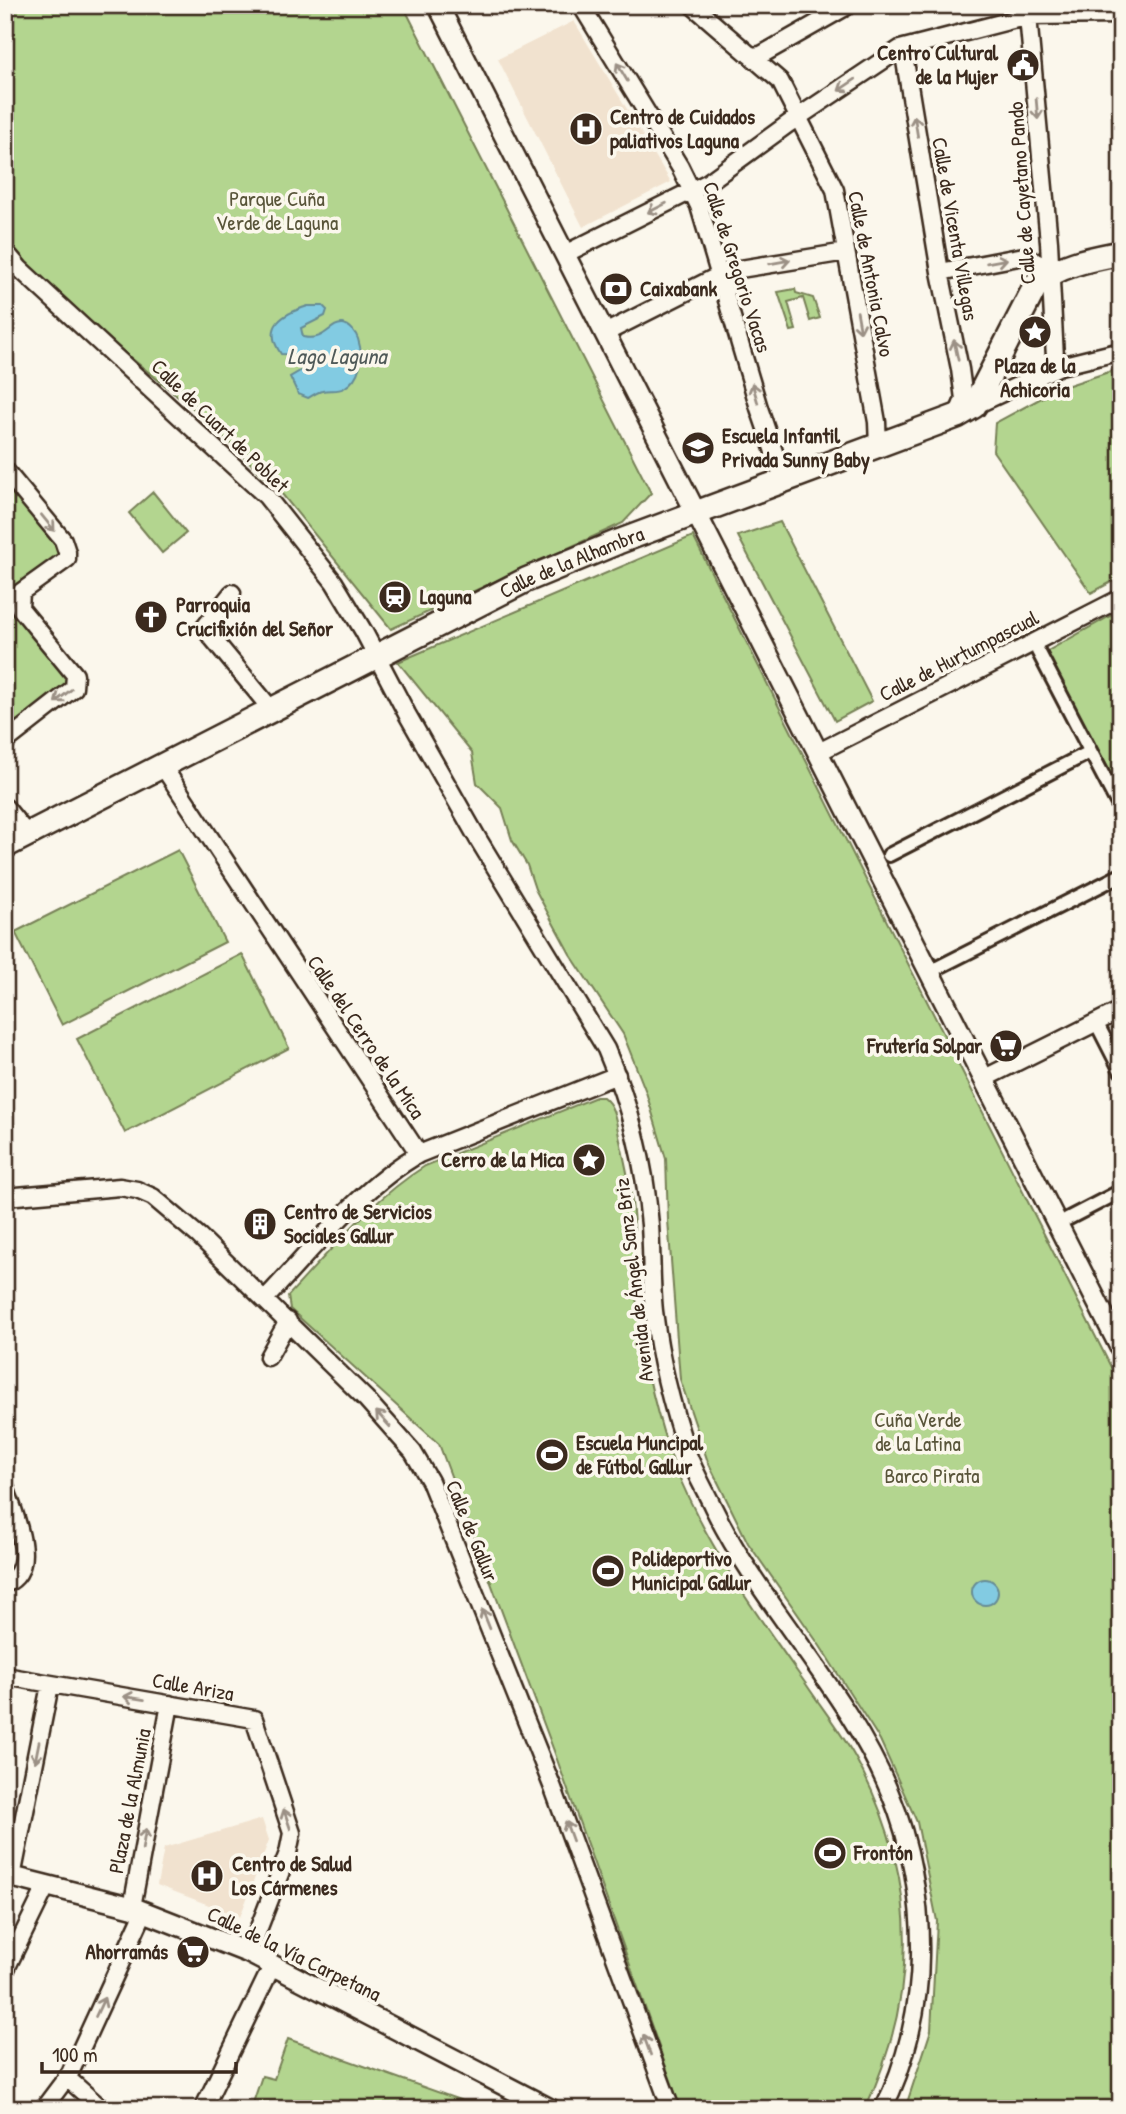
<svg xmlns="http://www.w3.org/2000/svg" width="1126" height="2114" font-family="'Patrick Hand',sans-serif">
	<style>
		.built { fill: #f1e2cf }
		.green { fill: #b3d58f; stroke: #778056; stroke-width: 2 }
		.water { fill: #82cbe2; stroke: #668b94; stroke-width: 2 }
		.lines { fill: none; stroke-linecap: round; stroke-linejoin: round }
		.pedestrian-casing { stroke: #3b2a1e; stroke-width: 18 }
		.minor-casing { stroke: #3b2a1e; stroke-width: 21 }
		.tertiary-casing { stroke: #3b2a1e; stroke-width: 24 }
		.secondary-casing { stroke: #3b2a1e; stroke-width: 28 }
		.pedestrian { stroke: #fbf7ec; stroke-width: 12 }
		.minor { stroke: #fbf7ec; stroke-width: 16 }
		.tertiary { stroke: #fbf7ec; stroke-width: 19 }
		.secondary { stroke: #fbf7ec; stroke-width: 23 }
		.oneway { stroke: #9b9085 }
		.labels { text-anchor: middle; stroke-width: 7; stroke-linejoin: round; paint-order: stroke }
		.poi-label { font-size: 21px; font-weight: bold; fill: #3b2a1e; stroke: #fbf7ec; text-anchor: start }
		.street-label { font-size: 21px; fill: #3b2a1e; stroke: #fbf7ec }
		.park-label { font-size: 21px; fill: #59553a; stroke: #fbf7ec }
		.water-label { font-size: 23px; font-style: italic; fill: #505a59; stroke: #fbf7ec }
	</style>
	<rect width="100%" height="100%" fill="#fbf7ec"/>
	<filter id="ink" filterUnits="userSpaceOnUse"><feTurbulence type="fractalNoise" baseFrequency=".0143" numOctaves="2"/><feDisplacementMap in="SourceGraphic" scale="14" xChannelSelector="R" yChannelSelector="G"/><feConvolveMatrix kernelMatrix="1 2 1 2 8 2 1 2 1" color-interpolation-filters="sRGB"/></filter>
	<g filter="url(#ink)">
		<path class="built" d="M 574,21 L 671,182 L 583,227 L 498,59 Z
			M 262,1819 L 269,1840 L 240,1917 L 157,1885 L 164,1848 Z"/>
		<path class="green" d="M 5,5 L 403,5 L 651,493 L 623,523 L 391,629 L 282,494 L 199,413 L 88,323 L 23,263 L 5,240 Z
			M 795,289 L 796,293 L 813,298 L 820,318 L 810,321 L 803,298 L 788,302 L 796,330 L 791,331 L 778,292 Z
			M 1121,368 L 1121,577 L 1091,593 L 993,451 L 995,423 L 1060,388 Z
			M 5,470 L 67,552 L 21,592 L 20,607 L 75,675 L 74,688 L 5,742 Z
			M 153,492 L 186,533 L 162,553 L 129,513 Z
			M 780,522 L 872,701 L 835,721 L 738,536 Z
			M 693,536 L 1121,1387 L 1121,2109 L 905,2109 L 931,2030 L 937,1921 L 917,1822 L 880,1740 L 820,1646 L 748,1543 L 708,1462 L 680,1379 L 668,1220 L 666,1159 L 646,1092 L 623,1034 L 570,954 L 551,919 L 535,889 L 527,865 L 512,840 L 502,808 L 477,783 L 472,753 L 398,662 Z
			M 1121,610 L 1121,792 L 1046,652 Z
			M 178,850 L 225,942 L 62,1025 L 15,932 Z
			M 242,954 L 289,1048 L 125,1133 L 77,1039 Z
			M 596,1097 L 603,1097 C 615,1106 616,1122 619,1136 C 626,1166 633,1197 634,1227 C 636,1256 634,1286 638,1315 C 645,1365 656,1416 674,1464 C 705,1544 757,1615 806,1684 C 822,1708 841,1732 855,1757 C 918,1872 921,1990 865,2109 L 681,2109 L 554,1751 L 439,1444 L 290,1309 L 288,1296 C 331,1250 371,1200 425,1166 Z
			M 288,2039 L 477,2106 L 476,2109 L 251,2109 L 262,2076 L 274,2079 Z"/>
		<path class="water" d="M 308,306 L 323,306 L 327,310 L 325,316 L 301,328 L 303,337 C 326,342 329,323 343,324 C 350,325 356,333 358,339 C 364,357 361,378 344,388 C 337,392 330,389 322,391 C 317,392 312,396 308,398 L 298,394 L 290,377 L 312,364 L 313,358 L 309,355 L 281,354 C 262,326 282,314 308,306 Z
			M972 1592a13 13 0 1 1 26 0a13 13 0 1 1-26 0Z"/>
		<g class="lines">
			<defs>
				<path id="pedestrian" d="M 1038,651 L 1121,810
					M 889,855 L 1090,752
					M 939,967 L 1121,875
					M 1096,1022 L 1121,1071
					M 1067,1219 L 1121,1191"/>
				<path id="minor" d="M 581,5 L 680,167 L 699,206 L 759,408 L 784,481
					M 692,5 L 780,81 L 835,190 L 877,422 L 878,446
					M 1028,16 L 1049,242 L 1055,358 L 1060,366
					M 900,49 L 905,61 L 940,272 L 960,369 L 964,399 L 957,416
					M 751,56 L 761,55 L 849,5
					M 5,251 L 20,269 L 266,496 L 334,582 L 364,632 L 407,714 L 478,839 L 606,1049 C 630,1105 645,1164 650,1225 C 652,1254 651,1283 654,1311 C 660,1361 672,1408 688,1455 C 695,1473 705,1490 713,1507 C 762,1608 847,1689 890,1793 C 911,1843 921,1901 920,1955 C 920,2004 906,2065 883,2109
					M 565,254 L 707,183 L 788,124 L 900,49 L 1028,16 L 1121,15
					M 940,272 L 1024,256 L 1036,262 L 1050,273
					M 605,333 L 720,275 L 734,270 L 846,252
					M 974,406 L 1060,366 L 1121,351
					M 5,470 L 63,540 L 67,552 L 67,559 L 21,592 L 20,608 L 75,675 L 74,688 L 5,742
					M 232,593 L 204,628 L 271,709
					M 817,753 L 1121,598
					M 162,765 L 419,1154 C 362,1186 311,1251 265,1299
					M 5,807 L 27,834
					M 983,1079 L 1121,1010
					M 419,1154 L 617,1075
					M 5,1197 L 120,1187 L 137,1190 L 153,1197 L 199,1236 L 366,1399 L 413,1452 L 430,1481 L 553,1788 L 671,2109
					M 268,1357 L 288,1321
					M 5,1486 C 13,1512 41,1569 5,1584
					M 5,1676 L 254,1719 L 292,1833 L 288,1853 L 249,1953
					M 12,1877 L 50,1685
					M 132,1907 L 170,1704
					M 5,1971 L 47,1885
					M 66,2077 L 102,2109
					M 43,2109 L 70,2073 L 144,1912
					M 203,2109 L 273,1964"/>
				<path id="tertiary" d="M 438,5 L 1121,1349
					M 5,1875 L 132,1907 L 249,1953 L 550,2109"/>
				<g id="secondary">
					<path id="s1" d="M 5,846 L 526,580 L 618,542 L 957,416 L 974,406 L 1037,283 C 1061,264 1091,259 1121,253"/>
				</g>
			</defs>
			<use href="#pedestrian" class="pedestrian-casing"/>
			<use href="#minor" class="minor-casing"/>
			<use href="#tertiary" class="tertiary-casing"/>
			<use href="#secondary" class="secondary-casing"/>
			<use href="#pedestrian" class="pedestrian"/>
			<use href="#minor" class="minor"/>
			<use href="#tertiary" class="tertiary"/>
			<use href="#secondary" class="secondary"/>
		</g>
		<defs><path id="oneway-shaft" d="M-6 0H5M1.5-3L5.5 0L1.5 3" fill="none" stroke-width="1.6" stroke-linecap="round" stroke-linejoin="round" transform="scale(1.75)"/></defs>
		<g class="oneway">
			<use href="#oneway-shaft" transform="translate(622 72) rotate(-121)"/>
			<use href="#oneway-shaft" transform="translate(847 85) rotate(146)"/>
			<use href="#oneway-shaft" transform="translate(1037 109) rotate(85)"/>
			<use href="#oneway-shaft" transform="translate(916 126) rotate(-99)"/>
			<use href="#oneway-shaft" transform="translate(657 208) rotate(153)"/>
			<use href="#oneway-shaft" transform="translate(997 261) rotate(-10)"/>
			<use href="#oneway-shaft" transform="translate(780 262) rotate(-10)"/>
			<use href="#oneway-shaft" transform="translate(859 322) rotate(80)"/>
			<use href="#oneway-shaft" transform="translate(956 350) rotate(-102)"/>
			<use href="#oneway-shaft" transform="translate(755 393) rotate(-106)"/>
			<use href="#oneway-shaft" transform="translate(48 523) rotate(51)"/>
			<use href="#oneway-shaft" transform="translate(63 696) rotate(142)"/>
			<use href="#oneway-shaft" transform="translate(383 1419) rotate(-132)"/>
			<use href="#oneway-shaft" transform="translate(486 1619) rotate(-112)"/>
			<use href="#oneway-shaft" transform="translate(134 1698) rotate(-171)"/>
			<use href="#oneway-shaft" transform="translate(37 1752) rotate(101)"/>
			<use href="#oneway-shaft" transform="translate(287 1819) rotate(-109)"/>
			<use href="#oneway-shaft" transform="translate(569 1831) rotate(-110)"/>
			<use href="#oneway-shaft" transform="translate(144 1839) rotate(-80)"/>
			<use href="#oneway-shaft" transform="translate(100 2007) rotate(-65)"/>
			<use href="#oneway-shaft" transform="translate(647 2045) rotate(-110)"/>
		</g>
	</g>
	<defs>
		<symbol id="civic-disc" viewBox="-11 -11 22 22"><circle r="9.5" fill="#3b2a1e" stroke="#fbf7ec"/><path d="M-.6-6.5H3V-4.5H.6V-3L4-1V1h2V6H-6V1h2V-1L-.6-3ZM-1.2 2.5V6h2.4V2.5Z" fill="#fff"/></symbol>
		<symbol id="hospital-disc" viewBox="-11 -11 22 22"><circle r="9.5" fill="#3b2a1e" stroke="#fbf7ec"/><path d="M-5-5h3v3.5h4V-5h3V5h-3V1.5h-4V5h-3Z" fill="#fff"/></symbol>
		<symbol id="bank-disc" viewBox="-11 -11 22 22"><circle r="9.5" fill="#3b2a1e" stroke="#fbf7ec"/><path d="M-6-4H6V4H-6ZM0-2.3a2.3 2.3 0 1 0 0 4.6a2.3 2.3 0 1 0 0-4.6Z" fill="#fff"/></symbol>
		<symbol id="sight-disc" viewBox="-11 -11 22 22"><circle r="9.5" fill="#3b2a1e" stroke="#fbf7ec"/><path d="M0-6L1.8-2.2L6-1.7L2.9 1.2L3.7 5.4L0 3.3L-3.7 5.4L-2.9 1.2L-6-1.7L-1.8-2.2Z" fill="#fff"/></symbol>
		<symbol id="school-disc" viewBox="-11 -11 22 22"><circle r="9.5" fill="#3b2a1e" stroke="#fbf7ec"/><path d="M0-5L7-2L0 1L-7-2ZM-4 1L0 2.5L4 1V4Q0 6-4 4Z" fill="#fff"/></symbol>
		<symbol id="station-disc" viewBox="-11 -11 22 22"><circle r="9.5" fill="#3b2a1e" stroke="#fbf7ec"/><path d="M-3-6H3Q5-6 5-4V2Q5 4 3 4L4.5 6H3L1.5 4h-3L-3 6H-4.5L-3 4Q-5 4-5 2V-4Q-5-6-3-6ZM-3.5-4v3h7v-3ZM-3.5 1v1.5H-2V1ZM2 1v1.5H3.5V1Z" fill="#fff"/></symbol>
		<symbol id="church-disc" viewBox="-11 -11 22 22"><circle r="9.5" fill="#3b2a1e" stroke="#fbf7ec"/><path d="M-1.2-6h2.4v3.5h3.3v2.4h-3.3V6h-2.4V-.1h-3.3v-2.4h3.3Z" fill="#fff"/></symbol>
		<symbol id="supermarket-disc" viewBox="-11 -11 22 22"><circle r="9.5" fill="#3b2a1e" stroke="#fbf7ec"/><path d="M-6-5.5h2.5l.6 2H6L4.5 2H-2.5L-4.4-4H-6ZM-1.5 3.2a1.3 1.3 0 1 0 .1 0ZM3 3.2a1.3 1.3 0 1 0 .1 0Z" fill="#fff"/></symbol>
		<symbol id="building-disc" viewBox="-11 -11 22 22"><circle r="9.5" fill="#3b2a1e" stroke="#fbf7ec"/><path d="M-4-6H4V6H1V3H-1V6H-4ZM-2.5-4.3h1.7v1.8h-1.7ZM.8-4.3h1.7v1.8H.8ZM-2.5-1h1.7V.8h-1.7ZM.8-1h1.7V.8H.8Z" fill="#fff"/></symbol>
		<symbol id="stadium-disc" viewBox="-11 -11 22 22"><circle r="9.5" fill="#3b2a1e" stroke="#fbf7ec"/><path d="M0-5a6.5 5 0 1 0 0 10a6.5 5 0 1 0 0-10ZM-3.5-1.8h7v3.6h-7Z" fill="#fff"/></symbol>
	</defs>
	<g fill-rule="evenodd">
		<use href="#civic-disc" x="1004" y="46" width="38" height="38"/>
		<use href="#hospital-disc" x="567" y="110" width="38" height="38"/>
		<use href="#bank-disc" x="597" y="270" width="38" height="38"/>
		<use href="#sight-disc" x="1016" y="313" width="38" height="38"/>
		<use href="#school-disc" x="679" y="429" width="38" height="38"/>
		<use href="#station-disc" x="376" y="578" width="38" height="38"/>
		<use href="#church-disc" x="132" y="598" width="38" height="38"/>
		<use href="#supermarket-disc" x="987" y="1027" width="38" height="38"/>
		<use href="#sight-disc" x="570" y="1141" width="38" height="38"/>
		<use href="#building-disc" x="241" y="1205" width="38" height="38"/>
		<use href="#stadium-disc" x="533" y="1436" width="38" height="38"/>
		<use href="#stadium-disc" x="589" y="1552" width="38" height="38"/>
		<use href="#stadium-disc" x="811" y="1834" width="38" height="38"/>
		<use href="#hospital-disc" x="188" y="1857" width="38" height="38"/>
		<use href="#supermarket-disc" x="174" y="1933" width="38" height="38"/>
	</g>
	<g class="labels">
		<g class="poi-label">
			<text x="998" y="60" text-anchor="end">Centro Cultural<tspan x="998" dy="24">de la Mujer</tspan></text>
			<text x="610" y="124">Centro de Cuidados<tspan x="610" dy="24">paliativos Laguna</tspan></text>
			<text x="640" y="296">Caixabank</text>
			<text x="1035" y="373" text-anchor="middle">Plaza de la<tspan x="1035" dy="24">Achicoria</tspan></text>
			<text x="722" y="443">Escuela Infantil<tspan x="722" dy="24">Privada Sunny Baby</tspan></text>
			<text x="420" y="604">Laguna</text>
			<text x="176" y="612">Parroquia<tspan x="176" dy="24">Crucifixión del Señor</tspan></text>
			<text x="982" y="1053" text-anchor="end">Frutería Solpar</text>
			<text x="564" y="1167" text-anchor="end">Cerro de la Mica</text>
			<text x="284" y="1219">Centro de Servicios<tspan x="284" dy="24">Sociales Gallur</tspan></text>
			<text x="576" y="1450">Escuela Muncipal<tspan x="576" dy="24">de Fútbol Gallur</tspan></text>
			<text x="632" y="1566">Polideportivo<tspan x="632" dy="24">Municipal Gallur</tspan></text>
			<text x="854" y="1860">Frontón</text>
			<text x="232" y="1871">Centro de Salud<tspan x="232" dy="24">Los Cármenes</tspan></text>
			<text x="168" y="1959" text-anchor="end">Ahorramás</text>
		</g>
		<g class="street-label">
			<text transform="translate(1022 193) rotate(-94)" y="7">Calle de Cayetano Pando</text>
			<text transform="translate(955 229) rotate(80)" y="7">Calle de Vicenta Villegas</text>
			<text transform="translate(737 267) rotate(72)" y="7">Calle de Gregorio Vacas</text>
			<text transform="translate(871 274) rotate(79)" y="7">Calle de Antonia Calvo</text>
			<text transform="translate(220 426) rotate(44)" y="7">Calle de Cuart de Poblet</text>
			<text dy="7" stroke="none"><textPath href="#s1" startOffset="634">Calle de la Alhambra</textPath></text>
			<text transform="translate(959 656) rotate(-27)" y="7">Calle de Hurtumpascual</text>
			<text transform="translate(366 1037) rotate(56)" y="7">Calle del Cerro de la Mica</text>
			<text transform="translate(634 1280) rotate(-97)" y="7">Avenida de Ángel Sanz Briz</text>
			<text transform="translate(472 1531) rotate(68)" y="7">Calle de Gallur</text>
			<text transform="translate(193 1687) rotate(10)" y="7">Calle Ariza</text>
			<text transform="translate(130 1801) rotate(-79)" y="7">Plaza de la Almunia</text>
			<text transform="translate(294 1954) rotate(26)" y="7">Calle de la Vía Carpetana</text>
		</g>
		<g class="park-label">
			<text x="277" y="206">Parque Cuña<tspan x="277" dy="24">Verde de Laguna</tspan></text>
			<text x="918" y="1427">Cuña Verde<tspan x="918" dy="24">de la Latina</tspan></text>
			<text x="932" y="1483">Barco Pirata</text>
		</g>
		<g class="water-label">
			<text x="337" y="364">Lago Laguna</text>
		</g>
	</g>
	<rect width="1126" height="2114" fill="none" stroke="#fbf7ec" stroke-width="28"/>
	<rect x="14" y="14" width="1098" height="2086" fill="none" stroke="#3b2a1e" stroke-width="2.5" filter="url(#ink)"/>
	<path d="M42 2062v10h194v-10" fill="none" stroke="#3b2a1e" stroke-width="3.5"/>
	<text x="52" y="2062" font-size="21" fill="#3b2a1e" stroke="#fbf7ec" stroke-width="5" paint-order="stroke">100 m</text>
</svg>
